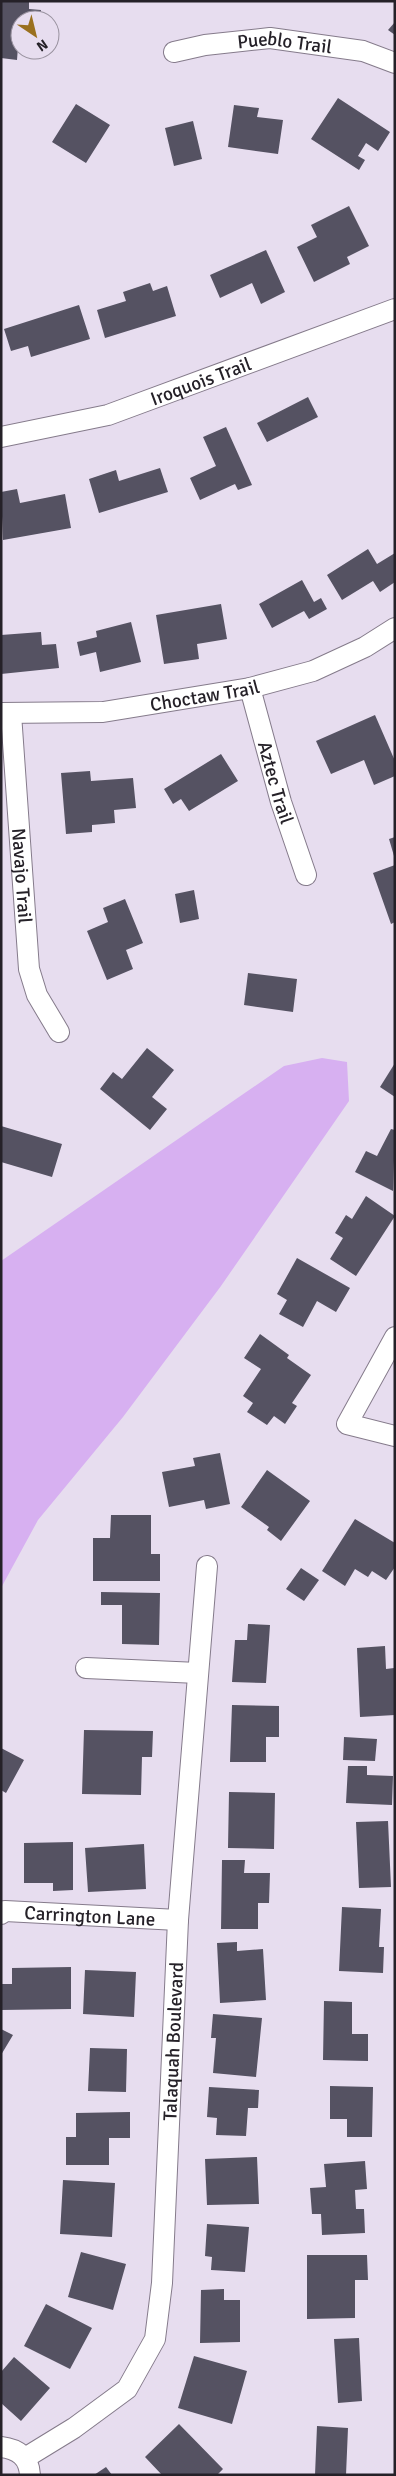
<svg xmlns="http://www.w3.org/2000/svg" width="396" height="2476" font-family="Signika,sans-serif">
	<style>
		.green { fill: #d7b0f1 }
		.building { fill: #555262 }
		.lines { fill: none; stroke-linecap: round; stroke-linejoin: round }
		.street-casing { stroke: #857b8b; stroke-width: 22 }
		.street { stroke: #fff; stroke-width: 20 }
		.labels { text-anchor: middle; stroke-width: 5; stroke-linejoin: round; paint-order: stroke }
		.street-label { font-size: 19px; fill: #252128; stroke: #e7ddef }
	</style>
	<rect width="100%" height="100%" fill="#e7ddef"/>
	<path class="green" d="M 322,1058 L 347,1062 L 349,1101 L 221,1286 L 123,1417 L 38,1520 L 1,1588 L 1,1261 L 284,1066 Z"/>
	<path class="building" d="M 1,1 L 29,1 L 29,9 L 41,10 L 39,20 L 20,20 L 17,60 L 1,58 Z
		M 395,22 L 395,35 L 388,30 Z
		M 338,98 L 390,132 L 378,151 L 366,143 L 358,156 L 365,160 L 359,170 L 311,139 Z
		M 76,104 L 110,125 L 86,163 L 52,142 Z
		M 234,105 L 259,108 L 257,117 L 283,120 L 278,154 L 228,147 Z
		M 193,121 L 202,159 L 174,166 L 165,128 Z
		M 349,206 L 369,246 L 347,257 L 350,264 L 314,282 L 297,247 L 317,237 L 311,225 Z
		M 266,250 L 285,292 L 261,304 L 252,283 L 220,298 L 210,275 Z
		M 150,283 L 153,291 L 167,286 L 176,316 L 105,338 L 97,310 L 126,301 L 123,292 Z
		M 79,305 L 90,339 L 31,357 L 28,346 L 11,351 L 4,329 Z
		M 308,397 L 318,417 L 267,442 L 257,423 Z
		M 226,427 L 252,485 L 238,490 L 235,484 L 200,500 L 190,478 L 216,466 L 203,437 Z
		M 160,468 L 168,492 L 99,513 L 89,479 L 116,470 L 119,481 Z
		M 17,489 L 20,503 L 65,494 L 71,528 L 3,540 L 1,492 Z
		M 368,549 L 377,564 L 395,553 L 395,582 L 380,592 L 373,581 L 342,600 L 327,575 Z
		M 302,580 L 314,602 L 321,598 L 327,609 L 309,619 L 304,611 L 272,628 L 259,604 Z
		M 221,604 L 227,639 L 197,644 L 199,659 L 164,664 L 156,615 Z
		M 131,622 L 141,662 L 100,672 L 96,652 L 80,656 L 77,642 L 97,637 L 96,631 Z
		M 41,632 L 42,645 L 56,644 L 59,668 L 1,674 L 1,635 Z
		M 375,715 L 395,761 L 395,776 L 374,785 L 364,760 L 331,774 L 316,741 Z
		M 221,754 L 238,781 L 189,811 L 181,799 L 173,804 L 164,789 Z
		M 90,771 L 91,781 L 133,778 L 136,808 L 114,810 L 115,823 L 92,825 L 92,832 L 66,834 L 61,773 Z
		M 395,837 L 395,856 L 394,856 L 389,839 Z
		M 395,865 L 395,922 L 391,924 L 373,873 Z
		M 194,890 L 199,919 L 180,923 L 175,894 Z
		M 125,899 L 143,943 L 126,950 L 133,969 L 107,980 L 87,931 L 108,922 L 103,908 Z
		M 248,973 L 297,979 L 293,1012 L 244,1005 Z
		M 147,1048 L 174,1070 L 152,1097 L 167,1109 L 150,1130 L 100,1089 L 113,1072 L 122,1079 Z
		M 395,1063 L 395,1097 L 380,1087 Z
		M 1,1126 L 62,1144 L 52,1177 L 1,1162 Z
		M 391,1129 L 395,1130 L 393,1191 L 355,1172 L 366,1151 L 377,1156 Z
		M 366,1196 L 395,1216 L 356,1276 L 330,1259 L 343,1238 L 335,1233 L 346,1215 L 352,1219 Z
		M 297,1258 L 350,1288 L 336,1312 L 317,1301 L 303,1327 L 279,1314 L 287,1300 L 277,1294 Z
		M 260,1334 L 289,1355 L 287,1358 L 311,1375 L 292,1403 L 297,1406 L 285,1424 L 274,1416 L 267,1425 L 247,1412 L 253,1403 L 243,1396 L 261,1369 L 244,1358 Z
		M 220,1453 L 230,1504 L 206,1509 L 204,1500 L 169,1507 L 162,1472 L 195,1466 L 193,1458 Z
		M 267,1470 L 310,1501 L 281,1541 L 267,1530 L 269,1527 L 241,1507 Z
		M 111,1515 L 151,1515 L 151,1554 L 160,1554 L 160,1581 L 93,1581 L 93,1538 L 110,1538 Z
		M 355,1519 L 395,1543 L 395,1567 L 386,1580 L 372,1571 L 368,1577 L 355,1569 L 345,1586 L 322,1571 Z
		M 301,1568 L 319,1580 L 304,1601 L 286,1589 Z
		M 101,1592 L 160,1593 L 159,1645 L 122,1644 L 122,1605 L 101,1605 Z
		M 248,1624 L 270,1625 L 266,1683 L 232,1682 L 235,1640 L 247,1640 Z
		M 385,1646 L 386,1669 L 394,1668 L 395,1715 L 360,1717 L 357,1648 Z
		M 232,1705 L 279,1706 L 279,1737 L 266,1737 L 266,1762 L 230,1762 Z
		M 84,1730 L 153,1731 L 152,1757 L 142,1757 L 141,1795 L 82,1794 Z
		M 344,1737 L 377,1739 L 375,1761 L 343,1760 Z
		M 1,1748 L 24,1760 L 6,1793 L 1,1790 Z
		M 348,1766 L 367,1766 L 367,1775 L 393,1776 L 392,1805 L 346,1803 Z
		M 229,1792 L 275,1793 L 274,1849 L 228,1848 Z
		M 388,1821 L 391,1887 L 359,1888 L 356,1822 Z
		M 73,1842 L 73,1890 L 53,1891 L 53,1883 L 24,1883 L 24,1843 Z
		M 144,1844 L 146,1889 L 88,1892 L 85,1848 Z
		M 222,1860 L 245,1860 L 244,1873 L 270,1873 L 269,1903 L 258,1903 L 258,1929 L 221,1929 Z
		M 342,1907 L 381,1909 L 379,1947 L 384,1947 L 383,1973 L 339,1971 Z
		M 237,1942 L 237,1951 L 263,1949 L 266,2000 L 220,2003 L 217,1943 Z
		M 71,1967 L 71,2009 L 1,2010 L 1,1984 L 12,1984 L 12,1968 Z
		M 85,1970 L 136,1972 L 134,2017 L 83,2014 Z
		M 324,2001 L 352,2002 L 352,2034 L 368,2034 L 368,2061 L 323,2060 Z
		M 213,2014 L 262,2018 L 256,2077 L 213,2073 L 216,2038 L 211,2038 Z
		M 1,2029 L 13,2035 L 1,2055 Z
		M 90,2048 L 127,2049 L 126,2092 L 88,2091 Z
		M 330,2086 L 373,2087 L 372,2137 L 347,2137 L 347,2119 L 330,2119 Z
		M 209,2087 L 259,2090 L 258,2108 L 248,2108 L 246,2136 L 216,2135 L 217,2118 L 207,2117 Z
		M 130,2112 L 130,2138 L 109,2138 L 109,2165 L 66,2165 L 66,2137 L 76,2137 L 76,2113 Z
		M 257,2157 L 259,2204 L 207,2205 L 205,2159 Z
		M 365,2161 L 367,2189 L 355,2190 L 356,2209 L 364,2209 L 365,2233 L 322,2235 L 321,2214 L 312,2214 L 310,2188 L 326,2187 L 324,2164 Z
		M 63,2180 L 115,2183 L 112,2237 L 60,2234 Z
		M 207,2224 L 249,2227 L 245,2272 L 211,2270 L 212,2257 L 205,2256 Z
		M 81,2252 L 126,2264 L 113,2310 L 68,2297 Z
		M 307,2255 L 367,2255 L 368,2280 L 355,2280 L 355,2318 L 307,2319 Z
		M 224,2289 L 224,2300 L 240,2300 L 240,2342 L 200,2343 L 201,2290 Z
		M 46,2304 L 92,2328 L 70,2369 L 24,2346 Z
		M 359,2338 L 362,2401 L 338,2403 L 334,2339 Z
		M 194,2356 L 247,2371 L 232,2424 L 178,2408 Z
		M 14,2357 L 50,2388 L 21,2421 L 1,2403 L 1,2372 Z
		M 179,2424 L 223,2469 L 217,2475 L 162,2475 L 145,2457 Z
		M 317,2426 L 348,2428 L 346,2475 L 315,2475 Z
		M 106,2467 L 112,2475 L 94,2475 Z"/>
	<g class="lines">
		<defs>
			<g id="street">
				<path id="s1" d="M 174,52 L 205,45 L 270,38 L 363,51 L 395,63"/>
				<path id="s2" d="M 1,437 L 108,415 L 395,309"/>
				<path id="s3" d="M 250,688 L 281,802 L 306,875"/>
				<path id="s4" d="M 1,713 L 103,712 L 250,688 L 313,671 L 365,647 L 395,628"/>
				<path id="s5" d="M 11,714 L 29,969 L 37,995 L 59,1032"/>
				<path d="M 395,1337 L 347,1424 L 395,1436"/>
				<path d="M 86,1668 L 198,1673"/>
				<path id="s6" d="M 1,1914 L 5,1911 L 178,1920"/>
				<path d="M 1,2447 C 18,2449 29,2457 30,2475"/>
				<path id="s7" d="M 25,2458 L 74,2428 L 127,2389 L 155,2339 L 162,2283 L 178,1920 L 207,1566"/>
			</g>
		</defs>
		<use href="#street" class="street-casing"/>
		<use href="#street" class="street"/>
	</g>
	<g class="labels">
		<g class="street-label">
			<text dy="7" stroke="none"><textPath href="#s1" startOffset="112">Pueblo Trail</textPath></text>
			<text dy="7" stroke="none"><textPath href="#s2" startOffset="208">Iroquois Trail</textPath></text>
			<text dy="7" stroke="none"><textPath href="#s4" startOffset="205">Choctaw Trail</textPath></text>
			<text dy="7" stroke="none"><textPath href="#s3" startOffset="98">Aztec Trail</textPath></text>
			<text dy="7" stroke="none"><textPath href="#s5" startOffset="162">Navajo Trail</textPath></text>
			<text dy="7" stroke="none"><textPath href="#s6" startOffset="90">Carrington Lane</textPath></text>
			<text dy="7" stroke="none"><textPath href="#s7" startOffset="479">Talaquah Boulevard</textPath></text>
		</g>
	</g>
	<rect width="396" height="2476" fill="none" stroke="#252128" stroke-width="5"/>
	<g transform="translate(35 35) rotate(145)"><circle r="24" fill="#e7ddef" stroke="#99929f"/>
	<path d="M0-4L9 19L0 12L-9 19Z" fill="#9a701e"/>
	<text y="-8" font-size="14" font-weight="bold" text-anchor="middle" fill="#252128">N</text>
	</g>
</svg>
